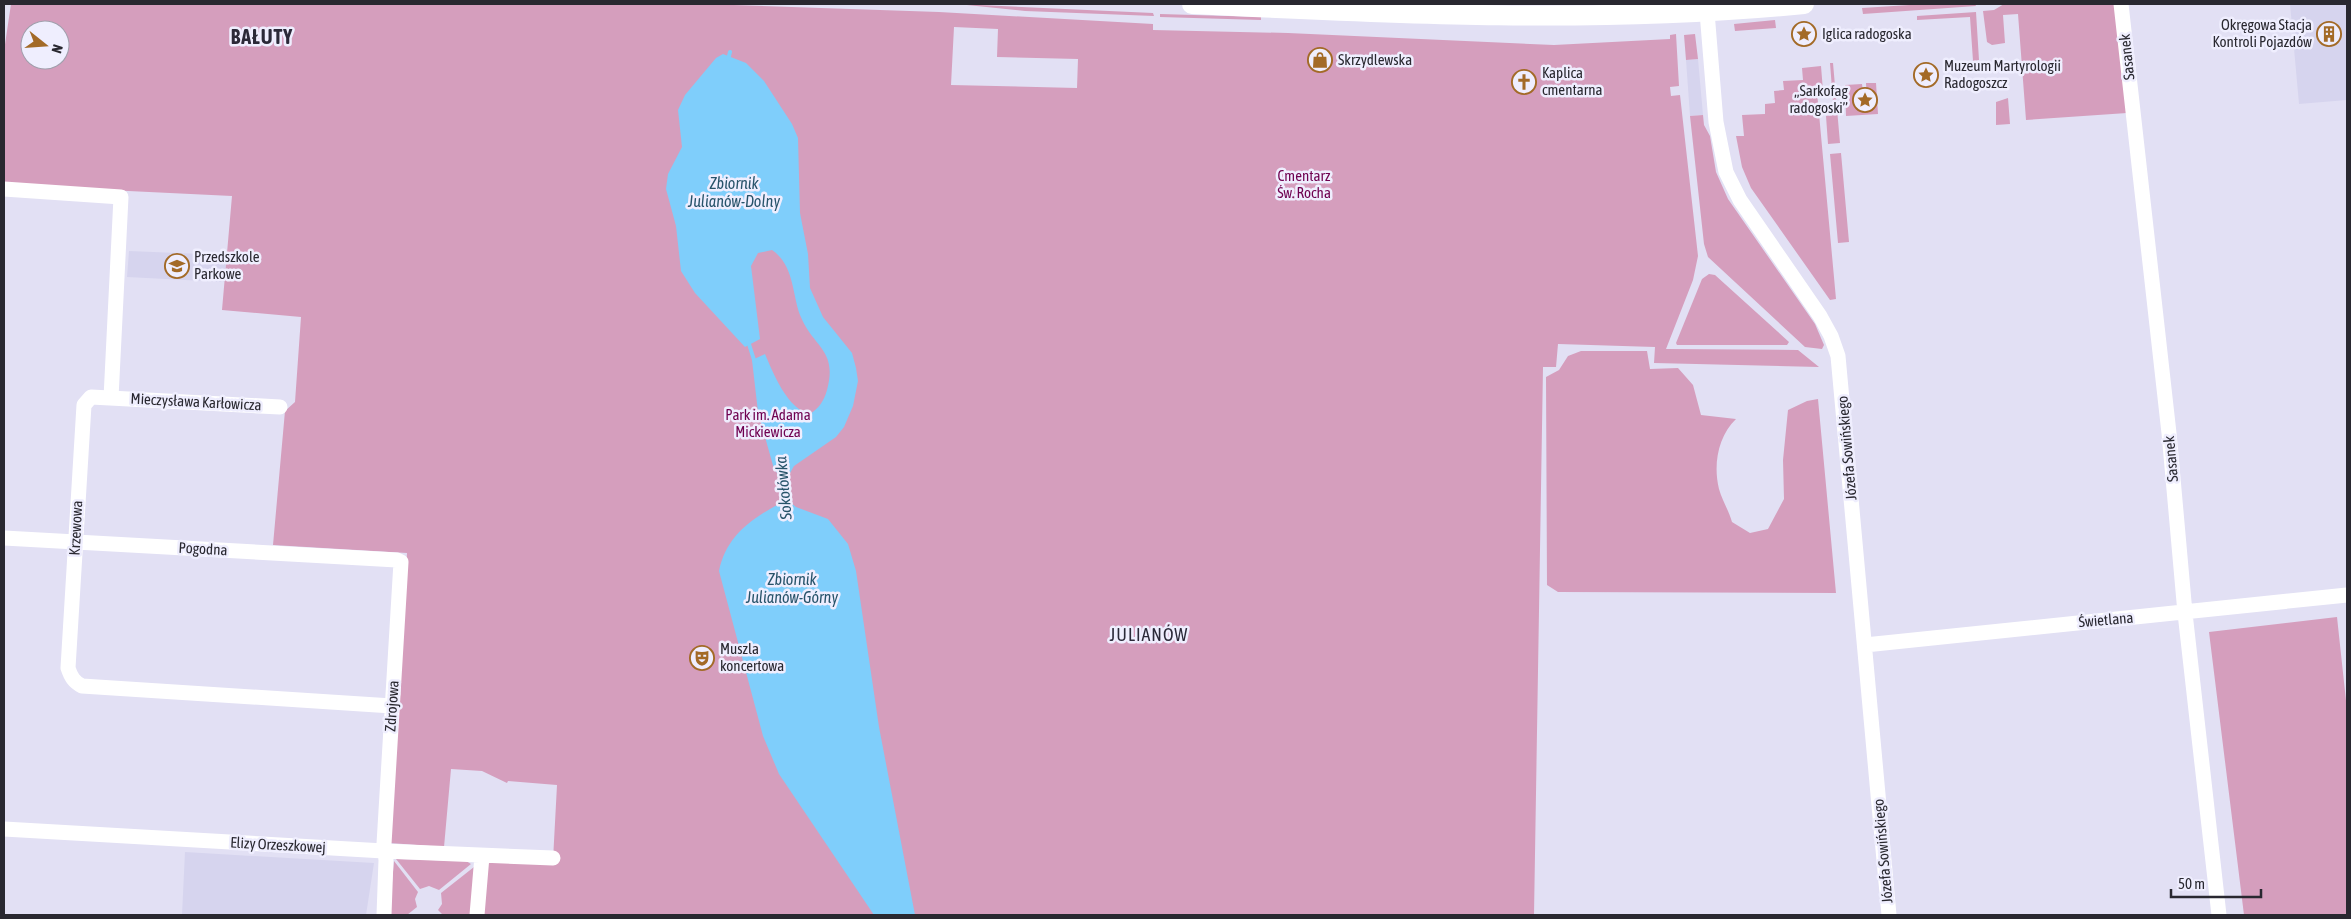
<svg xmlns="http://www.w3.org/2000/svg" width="2351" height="919" font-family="'Asap Condensed',sans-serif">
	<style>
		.built { fill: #d6d4ee }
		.green { fill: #d59ebd; fill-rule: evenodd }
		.water { fill: #7fcefb }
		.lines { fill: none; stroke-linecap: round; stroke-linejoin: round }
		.stream { stroke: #7fcefb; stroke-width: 4 }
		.minor { stroke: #fff; stroke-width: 15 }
		.major { stroke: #fff; stroke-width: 20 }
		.labels { text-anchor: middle; stroke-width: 5; stroke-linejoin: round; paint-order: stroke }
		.poi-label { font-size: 15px; fill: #292830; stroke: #efeefe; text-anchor: start }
		.street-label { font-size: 15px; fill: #292830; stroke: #efeefe }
		.park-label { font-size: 15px; fill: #6f0050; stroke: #efeefe }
		.water-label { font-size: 16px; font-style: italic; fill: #27536a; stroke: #efeefe }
		.quarter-label { font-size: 18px; letter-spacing: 1px; fill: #2b2938; stroke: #efeefe }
		.district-label { font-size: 20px; font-weight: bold; letter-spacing: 1px; fill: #2b2938; stroke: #efeefe }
	</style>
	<rect width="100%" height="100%" fill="#e2e0f4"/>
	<path class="built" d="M 2290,4 L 2347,4 L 2347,100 L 2299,104 Z
		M 1698,59 L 1703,115 L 1690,116 L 1686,60 Z
		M 129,251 L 227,255 L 224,282 L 127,277 Z
		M 185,852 L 374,863 L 366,915 L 182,915 Z"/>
	<path class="green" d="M 11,4 L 704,4 L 939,12 L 1153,24 L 1153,30 L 1288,33 L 1554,45 L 1670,39 L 1670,35 L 1676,34 L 1679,86 L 1670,87 L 1671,96 L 1680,95 L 1698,256 L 1693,280 L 1666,349 L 1798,350 L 1819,367 L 1654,363 L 1655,347 L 1558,344 L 1556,367 L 1543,367 L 1534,915 L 482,915 L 486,866 L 489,863 L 553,860 L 557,785 L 508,781 L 507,783 L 482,771 L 451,769 L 444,847 L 390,843 L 407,553 L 273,545 L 285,411 L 295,402 L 301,317 L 222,310 L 232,196 L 4,185 L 4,51 ZM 954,27 L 998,29 L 997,57 L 1078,59 L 1077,88 L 951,85 ZM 30,30 L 60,30 L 60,60 L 30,60 Z
		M 957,4 L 1153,13 L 1154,16 L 1025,11 Z
		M 1925,4 L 1975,4 L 1976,6 L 1863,14 L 1862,8 Z
		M 2004,4 L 2115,4 L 2127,113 L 2026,120 L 2018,14 L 2003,15 L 2005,43 L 1992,45 L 1987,42 L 1983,11 L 1994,10 Z
		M 1976,12 L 1979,60 L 1973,61 L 1970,17 L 1917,20 L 1917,16 Z
		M 1160,14 L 1261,17 L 1261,20 L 1160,17 Z
		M 1775,20 L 1776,28 L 1735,31 L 1734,24 Z
		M 1695,34 L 1698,59 L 1686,60 L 1684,35 Z
		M 1830,63 L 1833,63 L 1840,143 L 1828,144 L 1826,116 L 1834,115 Z
		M 1821,66 L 1823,91 L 1817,92 L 1836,299 L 1830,300 L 1751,188 L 1742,167 L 1736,136 L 1744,136 L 1742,115 L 1765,114 L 1765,104 L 1775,103 L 1774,91 L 1784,90 L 1783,81 L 1803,80 L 1802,68 Z
		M 1866,83 L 1876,83 L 1878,114 L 1846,116 L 1845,85 L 1862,84 L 1864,101 L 1867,101 Z
		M 2008,98 L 2010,124 L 1996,125 L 1996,102 Z
		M 1703,115 L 1704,125 L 1710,136 L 1716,172 L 1728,199 L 1815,324 L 1824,345 L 1822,349 L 1805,347 L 1708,257 L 1704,244 L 1690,116 Z
		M 1841,153 L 1849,242 L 1838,243 L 1830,154 Z
		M 1709,274 L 1715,275 L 1789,342 L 1787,345 L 1677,345 L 1676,343 L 1702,279 Z
		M 1581,351 L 1647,351 L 1650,369 L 1678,368 L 1693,385 L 1701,415 L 1736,419 C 1718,436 1713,465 1719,489 C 1722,500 1729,511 1732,522 L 1750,533 L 1768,529 L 1784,499 L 1783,460 L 1788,410 L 1807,401 L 1818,399 L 1836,593 L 1558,592 L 1547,585 L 1546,377 L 1559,370 L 1568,356 Z
		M 2337,617 L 2347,710 L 2347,915 L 2244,915 L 2209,632 Z
		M 396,859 L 466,861 L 471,864 L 439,890 L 429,886 L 420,889 Z
		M 394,861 L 418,892 L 415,899 L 417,907 L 407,915 L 389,915 Z
		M 474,867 L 473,915 L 443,915 L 438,910 L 442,904 L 441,893 Z"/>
	<path class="water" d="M 723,54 L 746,63 L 764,81 L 792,124 L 798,138 L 800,213 L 808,254 L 810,288 L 823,317 L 852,353 L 856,368 L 858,381 L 853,406 L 844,427 L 836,437 L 794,466 L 790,473 L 788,489 L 782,489 L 781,478 L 774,469 L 758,412 L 752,360 L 765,354 C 773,373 788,410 810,414 C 819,408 824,401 827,390 C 838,349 813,348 800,315 C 792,293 794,265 772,250 L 758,253 L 751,266 L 760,339 L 745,347 L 695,293 L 681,271 L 676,226 L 666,189 L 668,174 L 682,147 L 678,110 L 685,95 L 716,58 Z
		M 777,501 L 790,502 L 796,507 L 828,519 L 848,544 L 856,571 L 879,727 L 915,915 L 874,915 L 779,774 L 763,736 L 719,571 C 726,538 748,521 777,505 Z"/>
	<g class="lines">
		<path class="stream" d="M 728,60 L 730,52
			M 748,341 L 755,363
			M 784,486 L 785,506"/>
		<path class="minor" d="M 2121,4 L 2169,433 L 2185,613 L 2219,915
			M 1707,12 L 1716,122 L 1726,172 L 1740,200 L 1820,316 L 1831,336 L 1838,356 L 1889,915
			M 4,189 L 121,197 L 111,398
			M 280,407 L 91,397 L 84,405 L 68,668 C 71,677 74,682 82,686 L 392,706
			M 4,538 L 397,560 L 401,562 L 384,844 L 386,860 L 384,915
			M 1865,645 L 2347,595
			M 4,829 L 384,851 L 553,858
			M 477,915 L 482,856"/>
		<path class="major" d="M 1192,4 C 1396,14 1601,24 1804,4"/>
	</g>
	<defs>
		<symbol id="sight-ring" viewBox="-11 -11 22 22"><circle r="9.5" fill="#efeefe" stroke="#a36a27" stroke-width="1.5"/><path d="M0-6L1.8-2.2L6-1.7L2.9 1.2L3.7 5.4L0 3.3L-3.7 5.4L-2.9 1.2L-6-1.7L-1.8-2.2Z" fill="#a36a27"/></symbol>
		<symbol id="building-ring" viewBox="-11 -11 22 22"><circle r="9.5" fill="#efeefe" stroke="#a36a27" stroke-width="1.5"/><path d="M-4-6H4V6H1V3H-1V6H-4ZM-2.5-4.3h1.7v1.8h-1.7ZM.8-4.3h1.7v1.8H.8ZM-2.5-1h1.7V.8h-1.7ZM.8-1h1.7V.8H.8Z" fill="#a36a27"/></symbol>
		<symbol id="shop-ring" viewBox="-11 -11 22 22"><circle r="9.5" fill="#efeefe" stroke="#a36a27" stroke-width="1.5"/><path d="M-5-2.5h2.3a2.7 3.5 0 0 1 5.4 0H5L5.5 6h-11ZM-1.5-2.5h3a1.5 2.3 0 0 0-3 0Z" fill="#a36a27"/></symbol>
		<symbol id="church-ring" viewBox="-11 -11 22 22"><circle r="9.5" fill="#efeefe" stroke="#a36a27" stroke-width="1.5"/><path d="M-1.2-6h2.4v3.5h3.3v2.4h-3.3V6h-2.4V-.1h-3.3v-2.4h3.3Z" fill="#a36a27"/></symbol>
		<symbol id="school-ring" viewBox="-11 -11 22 22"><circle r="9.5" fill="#efeefe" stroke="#a36a27" stroke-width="1.5"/><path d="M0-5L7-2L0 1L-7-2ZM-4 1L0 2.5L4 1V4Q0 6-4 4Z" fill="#a36a27"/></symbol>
		<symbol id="theatre-ring" viewBox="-11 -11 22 22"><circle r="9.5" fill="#efeefe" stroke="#a36a27" stroke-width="1.5"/><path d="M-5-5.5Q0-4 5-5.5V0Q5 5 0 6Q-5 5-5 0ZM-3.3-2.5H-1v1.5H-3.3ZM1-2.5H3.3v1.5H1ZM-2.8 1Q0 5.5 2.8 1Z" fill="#a36a27"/></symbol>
	</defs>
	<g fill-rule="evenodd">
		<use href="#sight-ring" x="1790" y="20" width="28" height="28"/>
		<use href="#building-ring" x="2315" y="20" width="28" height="28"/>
		<use href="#shop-ring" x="1306" y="46" width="28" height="28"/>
		<use href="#sight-ring" x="1912" y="61" width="28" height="28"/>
		<use href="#church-ring" x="1510" y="68" width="28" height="28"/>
		<use href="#sight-ring" x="1851" y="86" width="28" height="28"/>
		<use href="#school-ring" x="163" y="252" width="28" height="28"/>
		<use href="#theatre-ring" x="688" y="644" width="28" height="28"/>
	</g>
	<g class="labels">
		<g class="poi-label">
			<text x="2312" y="30" text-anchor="end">Okręgowa Stacja<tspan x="2312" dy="17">Kontroli Pojazdów</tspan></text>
			<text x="1822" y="39">Iglica radogoska</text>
			<text x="1338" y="65">Skrzydlewska</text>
			<text x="1944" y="71">Muzeum Martyrologii<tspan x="1944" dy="17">Radogoszcz</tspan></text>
			<text x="1542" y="78">Kaplica<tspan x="1542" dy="17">cmentarna</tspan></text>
			<text x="1848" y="96" text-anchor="end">„Sarkofag<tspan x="1848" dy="17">radogoski”</tspan></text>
			<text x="194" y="262">Przedszkole<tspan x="194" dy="17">Parkowe</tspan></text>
			<text x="720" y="654">Muszla<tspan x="720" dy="17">koncertowa</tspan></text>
		</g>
		<g class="street-label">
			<text transform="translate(2127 57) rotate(-96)" y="5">Sasanek</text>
			<text transform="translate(196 402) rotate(3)" y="5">Mieczysława Karłowicza</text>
			<text transform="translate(1847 448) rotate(-95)" y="5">Józefa Sowińskiego</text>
			<text transform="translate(2171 459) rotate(-95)" y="5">Sasanek</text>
			<text transform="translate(76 528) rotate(-87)" y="5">Krzewowa</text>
			<text transform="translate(203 549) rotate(3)" y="5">Pogodna</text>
			<text transform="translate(2106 620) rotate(-5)" y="5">Świetlana</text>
			<text transform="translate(392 706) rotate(-86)" y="5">Zdrojowa</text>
			<text transform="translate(278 845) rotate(3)" y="5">Elizy Orzeszkowej</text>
			<text transform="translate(1883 851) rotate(-95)" y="5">Józefa Sowińskiego</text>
		</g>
		<g class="park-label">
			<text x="1304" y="181">Cmentarz<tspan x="1304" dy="17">Św. Rocha</tspan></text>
			<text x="768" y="420">Park im. Adama<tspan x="768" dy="17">Mickiewicza</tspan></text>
		</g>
		<g class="water-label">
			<text x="734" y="189">Zbiornik<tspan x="734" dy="18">Julianów-Dolny</tspan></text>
			<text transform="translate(783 488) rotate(-95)" y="6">Sokołówka</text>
			<text x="792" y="585">Zbiornik<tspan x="792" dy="18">Julianów-Górny</tspan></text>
		</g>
		<g class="quarter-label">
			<text x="1149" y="641">JULIANÓW</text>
		</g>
		<g class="district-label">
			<text x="262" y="44">BAŁUTY</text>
		</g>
	</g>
	<rect width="2351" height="919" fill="none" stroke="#292830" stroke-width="10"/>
	<g transform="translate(45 45) rotate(107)"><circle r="24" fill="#efeefe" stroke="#a09fac"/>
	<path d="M0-4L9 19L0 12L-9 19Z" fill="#a36a27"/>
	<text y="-8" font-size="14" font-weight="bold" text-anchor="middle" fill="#292830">N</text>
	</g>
	<path d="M2171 889v8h90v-8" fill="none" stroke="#292830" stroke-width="2.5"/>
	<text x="2178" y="889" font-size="15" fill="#292830" stroke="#efeefe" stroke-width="4" paint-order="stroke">50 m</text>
</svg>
